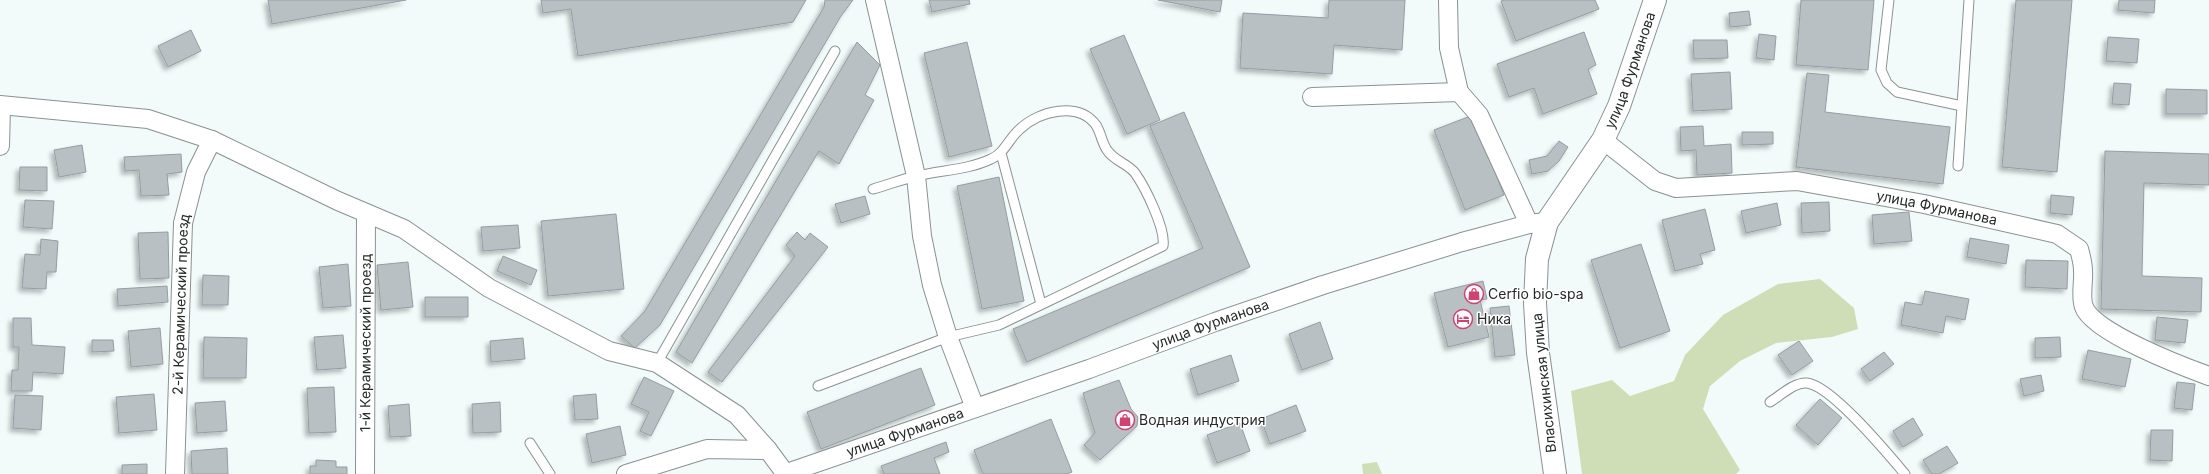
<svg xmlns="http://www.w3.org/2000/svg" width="2209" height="474" font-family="Inter,sans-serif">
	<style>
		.green { fill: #cfdeb6 }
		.building { fill: #b9c0c3; stroke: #969da0; filter: url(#shadow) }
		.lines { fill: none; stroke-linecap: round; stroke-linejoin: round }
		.service-casing { stroke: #8a9291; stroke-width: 11 }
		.minor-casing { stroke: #8a9291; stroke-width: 20 }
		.tertiary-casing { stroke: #8a9291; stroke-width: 24 }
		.service { stroke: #fff; stroke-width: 9 }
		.minor { stroke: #fff; stroke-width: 18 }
		.tertiary { stroke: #fff; stroke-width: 22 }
		.labels { text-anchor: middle; stroke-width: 3; stroke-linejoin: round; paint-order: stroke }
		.street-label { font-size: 14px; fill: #272a2a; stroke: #fff }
		.poi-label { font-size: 14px; fill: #272a2a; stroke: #fff; text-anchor: start }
	</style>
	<defs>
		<filter id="shadow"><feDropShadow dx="-3.5" dy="3.5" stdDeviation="2" flood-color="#0004"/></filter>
	</defs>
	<rect width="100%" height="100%" fill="#f2fbfa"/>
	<path class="green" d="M 1820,279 L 1854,308 L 1858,329 L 1832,337 L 1776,343 L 1740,361 L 1710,386 L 1703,409 L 1740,470 L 1736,474 L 1582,474 L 1571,391 L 1612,380 L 1630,396 L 1674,381 L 1685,355 L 1723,315 L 1778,284 Z
		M 1377,462 L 1382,474 L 1363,474 L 1362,464 Z"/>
	<path class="building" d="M 268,0 L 406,0 L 272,24 Z
		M 541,0 L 806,0 L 793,22 L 578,56 L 571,9 L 543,13 Z
		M 825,0 L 853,0 L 841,16 L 660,325 L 635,348 L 621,336 L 645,311 L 824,7 Z
		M 929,0 L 969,0 L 970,4 L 932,12 Z
		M 1158,0 L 1222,0 L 1220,12 Z
		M 1329,0 L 1405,0 L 1402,50 L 1334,45 L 1332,74 L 1240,68 L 1243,13 L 1328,18 Z
		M 1504,0 L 1595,0 L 1599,9 L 1516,41 L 1501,1 Z
		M 1801,0 L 1874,0 L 1868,70 L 1796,65 Z
		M 2016,0 L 2072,0 L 2057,172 L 2002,167 Z
		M 2119,0 L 2155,0 L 2154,13 L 2118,10 Z
		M 1749,11 L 1751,25 L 1730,27 L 1729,13 Z
		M 191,30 L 201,51 L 168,67 L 158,46 Z
		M 1584,32 L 1596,65 L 1588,69 L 1597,94 L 1543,114 L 1534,88 L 1509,97 L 1497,64 Z
		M 1759,34 L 1776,36 L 1774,60 L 1756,58 Z
		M 1124,35 L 1160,120 L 1127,134 L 1090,49 Z
		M 2108,37 L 2139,39 L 2137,63 L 2106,61 Z
		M 1693,40 L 1727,40 L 1728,58 L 1694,59 Z
		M 857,42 L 880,65 L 865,95 L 874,100 L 839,164 L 819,151 L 692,363 L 676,352 Z
		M 967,42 L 992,146 L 949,157 L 924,53 Z
		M 1730,72 L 1732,109 L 1693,111 L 1691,74 Z
		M 1807,73 L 1829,75 L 1825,112 L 1950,127 L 1943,184 L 1796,167 Z
		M 2114,83 L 2131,84 L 2129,105 L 2112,104 Z
		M 2166,89 L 2207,90 L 2207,114 L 2166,114 Z
		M 1184,112 L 1250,267 L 1027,362 L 1013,329 L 1203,248 L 1150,126 Z
		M 1473,115 L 1504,195 L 1465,210 L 1434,130 Z
		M 1703,126 L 1704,146 L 1731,144 L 1732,173 L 1697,175 L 1696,150 L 1681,151 L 1680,127 Z
		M 1742,132 L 1773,132 L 1773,144 L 1742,145 Z
		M 1559,141 L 1568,147 L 1559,161 L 1548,171 L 1532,174 L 1529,160 L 1547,156 Z
		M 82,145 L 86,172 L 59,177 L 54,150 Z
		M 2105,151 L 2209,154 L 2209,185 L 2144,183 L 2142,276 L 2202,278 L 2201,312 L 2101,309 Z
		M 181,154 L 182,172 L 167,174 L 169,195 L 141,196 L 139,170 L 125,171 L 124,157 Z
		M 20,167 L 47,167 L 47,191 L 19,190 Z
		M 999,177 L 1024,301 L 982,309 L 957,186 Z
		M 2051,195 L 2074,197 L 2072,215 L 2050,213 Z
		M 865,196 L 870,214 L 841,223 L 835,204 Z
		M 25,200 L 54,201 L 52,229 L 23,227 Z
		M 1829,202 L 1830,231 L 1802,233 L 1801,203 Z
		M 1777,203 L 1781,225 L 1746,233 L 1741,211 Z
		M 1705,209 L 1715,250 L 1700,254 L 1703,264 L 1675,271 L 1662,220 Z
		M 1909,212 L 1912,241 L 1874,244 L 1872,215 Z
		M 616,214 L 624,289 L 548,296 L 541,221 Z
		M 518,225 L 520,248 L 483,251 L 481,227 Z
		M 168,232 L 169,278 L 140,279 L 138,233 Z
		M 797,232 L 805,240 L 810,233 L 828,247 L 722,382 L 708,372 L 795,256 L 786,245 Z
		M 1970,238 L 2009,245 L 2006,264 L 1967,257 Z
		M 41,239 L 58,241 L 56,272 L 47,272 L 46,289 L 22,288 L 25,254 L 40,255 Z
		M 1641,244 L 1670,331 L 1620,348 L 1591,260 Z
		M 503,256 L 537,270 L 531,285 L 497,271 Z
		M 2026,260 L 2068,261 L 2067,289 L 2025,287 Z
		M 408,262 L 413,307 L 381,310 L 377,265 Z
		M 348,264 L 351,306 L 323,308 L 319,267 Z
		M 203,275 L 229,276 L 228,305 L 202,305 Z
		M 1483,281 L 1487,299 L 1480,300 L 1489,337 L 1448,347 L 1434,293 Z
		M 167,286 L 168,302 L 118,306 L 117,289 Z
		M 1925,291 L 1969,299 L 1965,320 L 1946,316 L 1943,333 L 1901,325 L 1905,302 L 1922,305 Z
		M 425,297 L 468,297 L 468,317 L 425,317 Z
		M 1509,306 L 1515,355 L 1495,357 L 1490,308 Z
		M 2157,317 L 2188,320 L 2185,343 L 2155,340 Z
		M 13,318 L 31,318 L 32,345 L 65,347 L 63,374 L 33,372 L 32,391 L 11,391 L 12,370 L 18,370 L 19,347 L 13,347 Z
		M 1320,322 L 1333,359 L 1302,370 L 1289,334 Z
		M 160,328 L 163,364 L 131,367 L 128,331 Z
		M 343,335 L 346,368 L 317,370 L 314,337 Z
		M 204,337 L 247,338 L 246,378 L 203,378 Z
		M 2060,337 L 2061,357 L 2035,358 L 2035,338 Z
		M 523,338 L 525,359 L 491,362 L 490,341 Z
		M 92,340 L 113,340 L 114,351 L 92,352 Z
		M 1799,341 L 1813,361 L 1792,375 L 1778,355 Z
		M 2088,350 L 2131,359 L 2125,387 L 2082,379 Z
		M 1884,352 L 1894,364 L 1870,381 L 1861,369 Z
		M 1231,355 L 1239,381 L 1198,395 L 1190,369 Z
		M 921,368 L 935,405 L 821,449 L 807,412 Z
		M 2041,375 L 2044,391 L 2024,396 L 2020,379 Z
		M 644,377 L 674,391 L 651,436 L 640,431 L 649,412 L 631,404 Z
		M 1119,380 L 1131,409 L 1138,417 L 1137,426 L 1100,460 L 1084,445 L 1095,433 L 1083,393 Z
		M 2177,382 L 2195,384 L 2192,410 L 2174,408 Z
		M 334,387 L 336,432 L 309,433 L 307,388 Z
		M 154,394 L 157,430 L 119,433 L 116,397 Z
		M 596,394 L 598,419 L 575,420 L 573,396 Z
		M 15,395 L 43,396 L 41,430 L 13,428 Z
		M 1820,399 L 1842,418 L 1818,445 L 1796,425 Z
		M 225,401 L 227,431 L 197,433 L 195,403 Z
		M 500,402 L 501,432 L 473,433 L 472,404 Z
		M 409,404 L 411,436 L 390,437 L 388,406 Z
		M 1296,405 L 1306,431 L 1270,444 L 1261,419 Z
		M 1913,418 L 1923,435 L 1903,447 L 1893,431 Z
		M 1051,419 L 1072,472 L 1066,474 L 983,474 L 974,450 Z
		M 1240,423 L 1250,451 L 1217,463 L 1207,435 Z
		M 620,426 L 626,455 L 592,463 L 586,434 Z
		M 2151,430 L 2173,430 L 2172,461 L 2150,460 Z
		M 946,442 L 949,452 L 934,458 L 940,474 L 884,474 L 881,466 Z
		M 1947,446 L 1958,463 L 1939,474 L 1932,474 L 1923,460 Z
		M 227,448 L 228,474 L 192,474 L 191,451 Z
		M 316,460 L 336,461 L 336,467 L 347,467 L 347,474 L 310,474 L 310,466 L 316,466 Z
		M 147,464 L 147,474 L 122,474 L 122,465 Z"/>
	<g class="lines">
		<defs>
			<path id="service" d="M 1889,0 L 1881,70 L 1887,83 L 1897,92 L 1962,106
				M 1001,153 L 1041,304
				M 1958,166 L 1969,0
				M 657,363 L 835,51
				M 818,386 L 948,337 L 999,325 L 1163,246 C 1166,229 1145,187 1135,173 C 1127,163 1114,161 1107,150 C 1102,143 1101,133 1096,125 C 1078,101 1039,111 1020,129 C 1009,138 1005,153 991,159 C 968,170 941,170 917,176 C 902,179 888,185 873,189
				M 1770,402 C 1780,396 1794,382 1807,383 C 1832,386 1888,454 1905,474
				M 530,443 L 550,474"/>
			<g id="minor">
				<path d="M 875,0 L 916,176 L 922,236 L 932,285 L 948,337 L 975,408"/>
				<path d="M 1448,0 L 1449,48 L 1459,92"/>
				<path d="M 1312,97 L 1459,92 L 1479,115 L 1529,224"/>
				<path d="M 0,105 L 148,119 L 212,140 L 338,201 L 404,229 L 489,288 L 609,351 L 657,363 L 737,415 L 768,450"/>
				<path id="s1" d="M 1603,140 L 1655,181 L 1676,188 L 1797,181 L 1924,204 L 2057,234 L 2079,249 C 2081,256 2083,264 2083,271 C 2084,281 2080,297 2084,307 C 2092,332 2184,367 2209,376"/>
				<path d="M 0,146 L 1,106"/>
				<path id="s2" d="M 175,474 L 183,223 L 196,172 L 212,140"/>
				<path id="s3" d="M 365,474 L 366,213"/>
				<path d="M 626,474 L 707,449 L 768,450 L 785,473"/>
				<path id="s4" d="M 784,474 L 1089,369 L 1215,322 L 1323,285 L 1462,242 L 1529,224 L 1547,222"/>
			</g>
			<g id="tertiary">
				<path id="s5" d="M 1555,474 L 1538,353 L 1535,303 L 1537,259 L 1547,222 L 1603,140 L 1619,106 L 1655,0"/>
			</g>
		</defs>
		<use href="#service" class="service-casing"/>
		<use href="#minor" class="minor-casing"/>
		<use href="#tertiary" class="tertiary-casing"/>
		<use href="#service" class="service"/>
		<use href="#minor" class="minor"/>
		<use href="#tertiary" class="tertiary"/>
	</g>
	<defs>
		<symbol id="shop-ring" viewBox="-11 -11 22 22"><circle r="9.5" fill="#fff" stroke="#cf4272" stroke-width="1.5"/><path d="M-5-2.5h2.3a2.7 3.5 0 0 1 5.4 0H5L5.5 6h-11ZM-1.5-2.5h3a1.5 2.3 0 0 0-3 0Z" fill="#cf4272"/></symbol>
		<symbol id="hotel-ring" viewBox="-11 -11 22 22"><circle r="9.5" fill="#fff" stroke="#cf4272" stroke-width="1.5"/><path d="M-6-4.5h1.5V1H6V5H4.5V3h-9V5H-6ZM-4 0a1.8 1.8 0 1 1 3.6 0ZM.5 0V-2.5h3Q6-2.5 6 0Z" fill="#cf4272"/></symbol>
	</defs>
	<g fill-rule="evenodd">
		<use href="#shop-ring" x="1463" y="283" width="22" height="22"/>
		<use href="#hotel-ring" x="1452" y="308" width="22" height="22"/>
		<use href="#shop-ring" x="1114" y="409" width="22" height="22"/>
	</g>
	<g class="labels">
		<g class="street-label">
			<text dy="5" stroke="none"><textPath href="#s5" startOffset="429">улица Фурманова</textPath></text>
			<text dy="5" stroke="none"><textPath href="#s1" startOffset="352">улица Фурманова</textPath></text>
			<text dy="5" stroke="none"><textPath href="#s2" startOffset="170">2-й Керамический проезд</textPath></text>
			<text dy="5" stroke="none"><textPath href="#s4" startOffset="452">улица Фурманова</textPath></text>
			<text dy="5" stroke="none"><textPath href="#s3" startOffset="131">1-й Керамический проезд</textPath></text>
			<text transform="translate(1544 383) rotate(-96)" y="5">Власихинская улица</text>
			<text dy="5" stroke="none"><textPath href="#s4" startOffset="128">улица Фурманова</textPath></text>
		</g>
		<g class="poi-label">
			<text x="1488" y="299">Cerfio bio-spa</text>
			<text x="1477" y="324">Ника</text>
			<text x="1139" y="425">Водная индустрия</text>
		</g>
	</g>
</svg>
